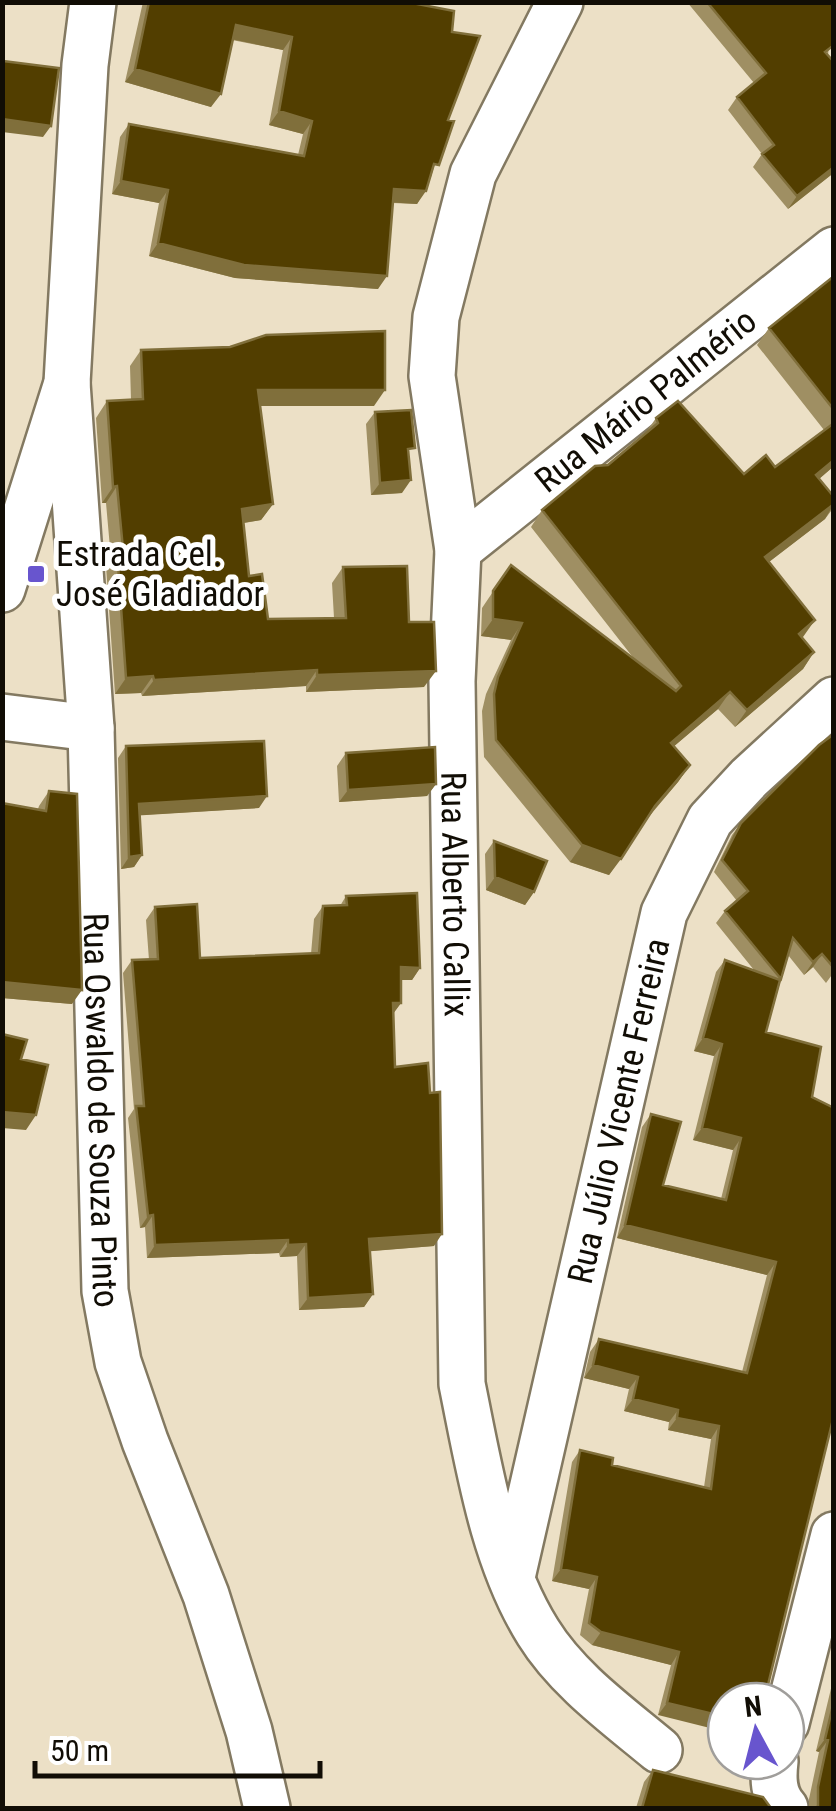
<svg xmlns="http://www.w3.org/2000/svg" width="836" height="1811" font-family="'Roboto Condensed',sans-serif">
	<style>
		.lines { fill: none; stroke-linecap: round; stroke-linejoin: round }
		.minor-casing { stroke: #837961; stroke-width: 50 }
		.minor { stroke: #fff; stroke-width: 45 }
		.wall { fill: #9f8f63 }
		.shaded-wall { fill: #806f3b }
		.building { fill: #523e00; stroke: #806f3b; stroke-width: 2.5 }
		.poi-dot { fill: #6855ce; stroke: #fff; stroke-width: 4 }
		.labels { text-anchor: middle; stroke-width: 10; stroke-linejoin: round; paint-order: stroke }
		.street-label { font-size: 35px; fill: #110d05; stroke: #fff }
		.poi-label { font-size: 35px; fill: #110d05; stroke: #fff; text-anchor: start }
	</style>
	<rect width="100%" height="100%" fill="#ece0c6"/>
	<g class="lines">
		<defs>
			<g id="minor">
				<path id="s1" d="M 560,2 L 473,174 L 436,317 L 432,376 L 458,550 L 452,681 L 462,1384 C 479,1467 493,1560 538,1632 C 567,1679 617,1715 659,1750"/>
				<path id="s2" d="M 67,383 L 91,728 L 105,1291 L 118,1362 L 145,1441 L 206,1595 L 249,1731 L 267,1808"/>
				<path id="s3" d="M 458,550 L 834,250"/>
				<path d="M 2,589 L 67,383 L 85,65 L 93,2"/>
				<path d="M 2,717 L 91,728"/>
				<path id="s4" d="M 512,1577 L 664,913 L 710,820 L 749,778 L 834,700"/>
				<path d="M 786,1723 L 834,1535"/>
				<path d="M 775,1761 C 773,1778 773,1795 785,1808"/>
			</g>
		</defs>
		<use href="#minor" class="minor-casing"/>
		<use href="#minor" class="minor"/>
	</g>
	<path class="wall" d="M 143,2 L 407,2 L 452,32 L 448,120 L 431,177 L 417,204 L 393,203 L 378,289 L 235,278 L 149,256 L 159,203 L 112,194 L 120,137 L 129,124 L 298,155 L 303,134 L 269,125 L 283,50 L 232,40 L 211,107 L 125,82 Z
		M 687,2 L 834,2 L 828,55 L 834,62 L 834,178 L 831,175 L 788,209 L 753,167 L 762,154 L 728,110 L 737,97 L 754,83 Z
		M 834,276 L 834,466 L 819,479 L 834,497 L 834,507 L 825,519 L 769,562 L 802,638 L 814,652 L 803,669 L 735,727 L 718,709 L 674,746 L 690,765 L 678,782 L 647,819 L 609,875 L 570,862 L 484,757 L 482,711 L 486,694 L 511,640 L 481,636 L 482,608 L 511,565 L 635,660 L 531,527 L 542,510 L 608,465 L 645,434 L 656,418 L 744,474 L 775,467 L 824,430 L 757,345 L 769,328 Z
		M 141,350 L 374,406 L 260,406 L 273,504 L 261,520 L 244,523 L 249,576 L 268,619 L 334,618 L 332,583 L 343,567 L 409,622 L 424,687 L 306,692 L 306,686 L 142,696 L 141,693 L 115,694 L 106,566 L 111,559 L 106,503 L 102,503 L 96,418 L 107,401 L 131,400 L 130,366 Z
		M 375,412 L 402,493 L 371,495 L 366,424 Z
		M 834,734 L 834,972 L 826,983 L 813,967 L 804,975 L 788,955 L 766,1032 L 812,1097 L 764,1701 L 658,1715 L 671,1665 L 592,1645 L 580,1635 L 589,1589 L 552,1581 L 572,1462 L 580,1450 L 612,1465 L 704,1487 L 711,1439 L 668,1430 L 669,1422 L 624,1411 L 629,1389 L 584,1378 L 590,1352 L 599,1339 L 742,1372 L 767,1275 L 617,1238 L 642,1127 L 651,1114 L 663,1185 L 721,1199 L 733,1150 L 693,1140 L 714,1056 L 694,1051 L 716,972 L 725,960 L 754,970 L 716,923 L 725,911 L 737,901 L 714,872 L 732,835 L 741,823 Z
		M 126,746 L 259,808 L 140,815 L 142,855 L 134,867 L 121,869 L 118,758 Z
		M 346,753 L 436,784 L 427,796 L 339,802 L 337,766 Z
		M 49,791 L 72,1004 L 2,998 L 2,803 L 38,809 L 39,806 Z
		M 494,841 L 534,892 L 525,905 L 486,890 L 485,854 Z
		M 346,896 L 420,968 L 412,980 L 401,980 L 401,1003 L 393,1014 L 395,1067 L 434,1246 L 370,1251 L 373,1294 L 364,1307 L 299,1310 L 297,1256 L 280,1257 L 279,1253 L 147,1258 L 145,1227 L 140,1228 L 128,1118 L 134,1109 L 123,973 L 132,960 L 149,960 L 146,920 L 155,907 L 200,958 L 311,954 L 314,919 L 323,906 L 340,906 Z
		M 834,1676 L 834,1808 L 809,1808 L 809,1799 L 819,1752 L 816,1751 Z
		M 653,1770 L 771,1808 L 636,1808 L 644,1782 Z"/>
	<path class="shaded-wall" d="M 236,25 L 292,37 L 283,50 L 226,38 Z
		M 135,69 L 221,94 L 211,107 L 125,82 Z
		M 279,111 L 312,121 L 303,134 L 269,125 Z
		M 2,119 L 51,126 L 43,137 L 2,132 Z
		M 834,167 L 834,171 L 831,175 L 788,209 L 797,196 Z
		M 121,181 L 168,190 L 159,203 L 112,194 Z
		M 394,189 L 426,191 L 417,204 L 385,202 Z
		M 158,243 L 387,276 L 378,289 L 235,278 L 149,256 Z
		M 258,390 L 385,390 L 374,406 L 247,406 Z
		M 834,460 L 834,466 L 804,492 L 816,475 Z
		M 411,480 L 402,493 L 371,495 L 380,483 Z
		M 117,486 L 106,503 L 102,503 L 113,487 Z
		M 273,504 L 261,520 L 231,525 L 242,509 Z
		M 834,504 L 825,519 L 753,574 L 765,557 Z
		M 493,619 L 522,623 L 511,640 L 481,636 Z
		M 815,620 L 803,637 L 787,651 L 799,634 Z
		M 814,652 L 803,669 L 735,727 L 747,710 Z
		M 317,670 L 306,686 L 142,696 L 154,680 Z
		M 436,671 L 424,687 L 306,692 L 317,675 Z
		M 153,676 L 141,693 L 115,694 L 126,678 Z
		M 730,692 L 718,709 L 659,759 L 671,743 Z
		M 690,765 L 678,782 L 643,823 L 655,806 Z
		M 436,784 L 427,796 L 339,802 L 348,790 Z
		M 267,796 L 259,808 L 130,816 L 139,804 Z
		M 582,845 L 621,859 L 609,875 L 570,862 Z
		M 142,855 L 134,867 L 121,869 L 129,857 Z
		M 495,877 L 534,892 L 525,905 L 486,890 Z
		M 822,954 L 813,967 L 804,975 L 813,962 Z
		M 401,967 L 420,968 L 412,980 L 392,980 Z
		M 2,982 L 82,990 L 72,1004 L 2,998 Z
		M 393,1003 L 401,1003 L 392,1015 Z
		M 703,1038 L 722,1044 L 714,1056 L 694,1051 Z
		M 2,1112 L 36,1115 L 26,1130 L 2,1128 Z
		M 702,1128 L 741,1138 L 733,1150 L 693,1140 Z
		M 153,1215 L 145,1227 L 140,1228 L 148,1216 Z
		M 625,1225 L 776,1262 L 767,1275 L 617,1238 Z
		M 442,1234 L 434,1246 L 361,1252 L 369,1239 Z
		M 288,1240 L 279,1253 L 147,1258 L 155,1245 Z
		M 306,1244 L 297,1256 L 280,1257 L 288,1245 Z
		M 373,1294 L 364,1307 L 299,1310 L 308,1298 Z
		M 593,1365 L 638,1377 L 629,1389 L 584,1378 Z
		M 633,1399 L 678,1410 L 669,1422 L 624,1411 Z
		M 677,1418 L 719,1426 L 711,1439 L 668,1430 Z
		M 561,1569 L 597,1577 L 589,1589 L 552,1581 Z
		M 601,1632 L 679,1652 L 671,1665 L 592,1645 Z
		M 667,1703 L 726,1717 L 726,1732 L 658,1715 Z
		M 825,1739 L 828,1740 L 819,1752 L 816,1751 Z"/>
	<path class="building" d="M 149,2 L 407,2 L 454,11 L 452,32 L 480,36 L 448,120 L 454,121 L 439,165 L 434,164 L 426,191 L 394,189 L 387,276 L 244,265 L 158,243 L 168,190 L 121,181 L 129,124 L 304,156 L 312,121 L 279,111 L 292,37 L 236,25 L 221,94 L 135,69 Z
		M 707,2 L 834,2 L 834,45 L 825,52 L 834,62 L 834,167 L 797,196 L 762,154 L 774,145 L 737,97 L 766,73 Z
		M 3,61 L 59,68 L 51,126 L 2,119 Z
		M 834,276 L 834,410 L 769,328 Z
		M 385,331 L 385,390 L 258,390 L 273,504 L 242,509 L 249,576 L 262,574 L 268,619 L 346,618 L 343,567 L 407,566 L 409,622 L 434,622 L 436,671 L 317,675 L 317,670 L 154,680 L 153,676 L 126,678 L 117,550 L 123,549 L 117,486 L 113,487 L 107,401 L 143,399 L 141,350 L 230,347 L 266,335 Z
		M 678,401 L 744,474 L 766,455 L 775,467 L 834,423 L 834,460 L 816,475 L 834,497 L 834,504 L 765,557 L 815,620 L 799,634 L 814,652 L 747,710 L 730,692 L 671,743 L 690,765 L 655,806 L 621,859 L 582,845 L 496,740 L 494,694 L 498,677 L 522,623 L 493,619 L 493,591 L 511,565 L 676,691 L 681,686 L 542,510 L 595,466 L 608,465 L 658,423 L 656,418 Z
		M 411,410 L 415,448 L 408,449 L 411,480 L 380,483 L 375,412 Z
		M 834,734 L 834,968 L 822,954 L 813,962 L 793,938 L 781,979 L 725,911 L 748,891 L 722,860 L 741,823 L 819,745 Z
		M 264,741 L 267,796 L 139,804 L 142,855 L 129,857 L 126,746 Z
		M 435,747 L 436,784 L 348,790 L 346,753 Z
		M 49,791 L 77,794 L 82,990 L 2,982 L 2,803 L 46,811 Z
		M 494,841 L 547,861 L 534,892 L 495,877 Z
		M 417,893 L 420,968 L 401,967 L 401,1003 L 393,1003 L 395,1067 L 428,1063 L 430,1093 L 440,1092 L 442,1234 L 369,1239 L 373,1294 L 308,1298 L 306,1244 L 288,1245 L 288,1240 L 155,1245 L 153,1215 L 148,1216 L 136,1106 L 144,1106 L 132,960 L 158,959 L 155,907 L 197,904 L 200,958 L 319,953 L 323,906 L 347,905 L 346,896 Z
		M 725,960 L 780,980 L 766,1032 L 821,1047 L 812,1097 L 834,1108 L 834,1415 L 764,1701 L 726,1701 L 726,1717 L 667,1703 L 679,1652 L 601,1632 L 589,1623 L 597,1577 L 561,1569 L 580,1450 L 613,1458 L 612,1465 L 711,1489 L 719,1426 L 677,1418 L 678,1410 L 633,1399 L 638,1377 L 593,1365 L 599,1339 L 747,1373 L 776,1262 L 625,1225 L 651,1114 L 681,1122 L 663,1185 L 726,1200 L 741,1138 L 702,1128 L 722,1044 L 703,1038 Z
		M 2,1034 L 27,1040 L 21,1059 L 48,1065 L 36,1115 L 2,1112 Z
		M 834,1701 L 834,1808 L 816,1808 L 818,1806 L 818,1787 L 828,1740 L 825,1739 Z
		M 653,1770 L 763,1797 L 771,1808 L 642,1808 Z"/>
	<rect class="poi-dot" x="26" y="564" width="20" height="20" rx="5"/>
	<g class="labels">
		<g class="street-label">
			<text dy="12" stroke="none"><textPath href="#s3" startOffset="240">Rua Mário Palmério</textPath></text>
			<text dy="12" stroke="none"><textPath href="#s1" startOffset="920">Rua Alberto Callix</textPath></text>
			<text dy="12" stroke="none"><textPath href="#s2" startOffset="728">Rua Oswaldo de Souza Pinto</textPath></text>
			<text dy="12" stroke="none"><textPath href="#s4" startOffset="478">Rua Júlio Vicente Ferreira</textPath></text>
		</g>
		<g class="poi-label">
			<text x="56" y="566">Estrada Cel.<tspan x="56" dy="40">José Gladiador</tspan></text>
		</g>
	</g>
	<rect width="836" height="1811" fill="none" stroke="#110d05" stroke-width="10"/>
	<g transform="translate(756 1731) rotate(353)"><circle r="48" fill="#ffffff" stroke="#a09e9b" stroke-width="2.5"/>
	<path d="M0-8L18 38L0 25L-18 38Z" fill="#6855ce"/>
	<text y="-15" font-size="28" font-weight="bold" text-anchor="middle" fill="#110d05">N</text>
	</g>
	<path d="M35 1761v15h285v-15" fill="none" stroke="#110d05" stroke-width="5"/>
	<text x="50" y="1761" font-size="30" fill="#110d05" stroke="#ffffff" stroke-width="8" paint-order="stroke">50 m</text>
</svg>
